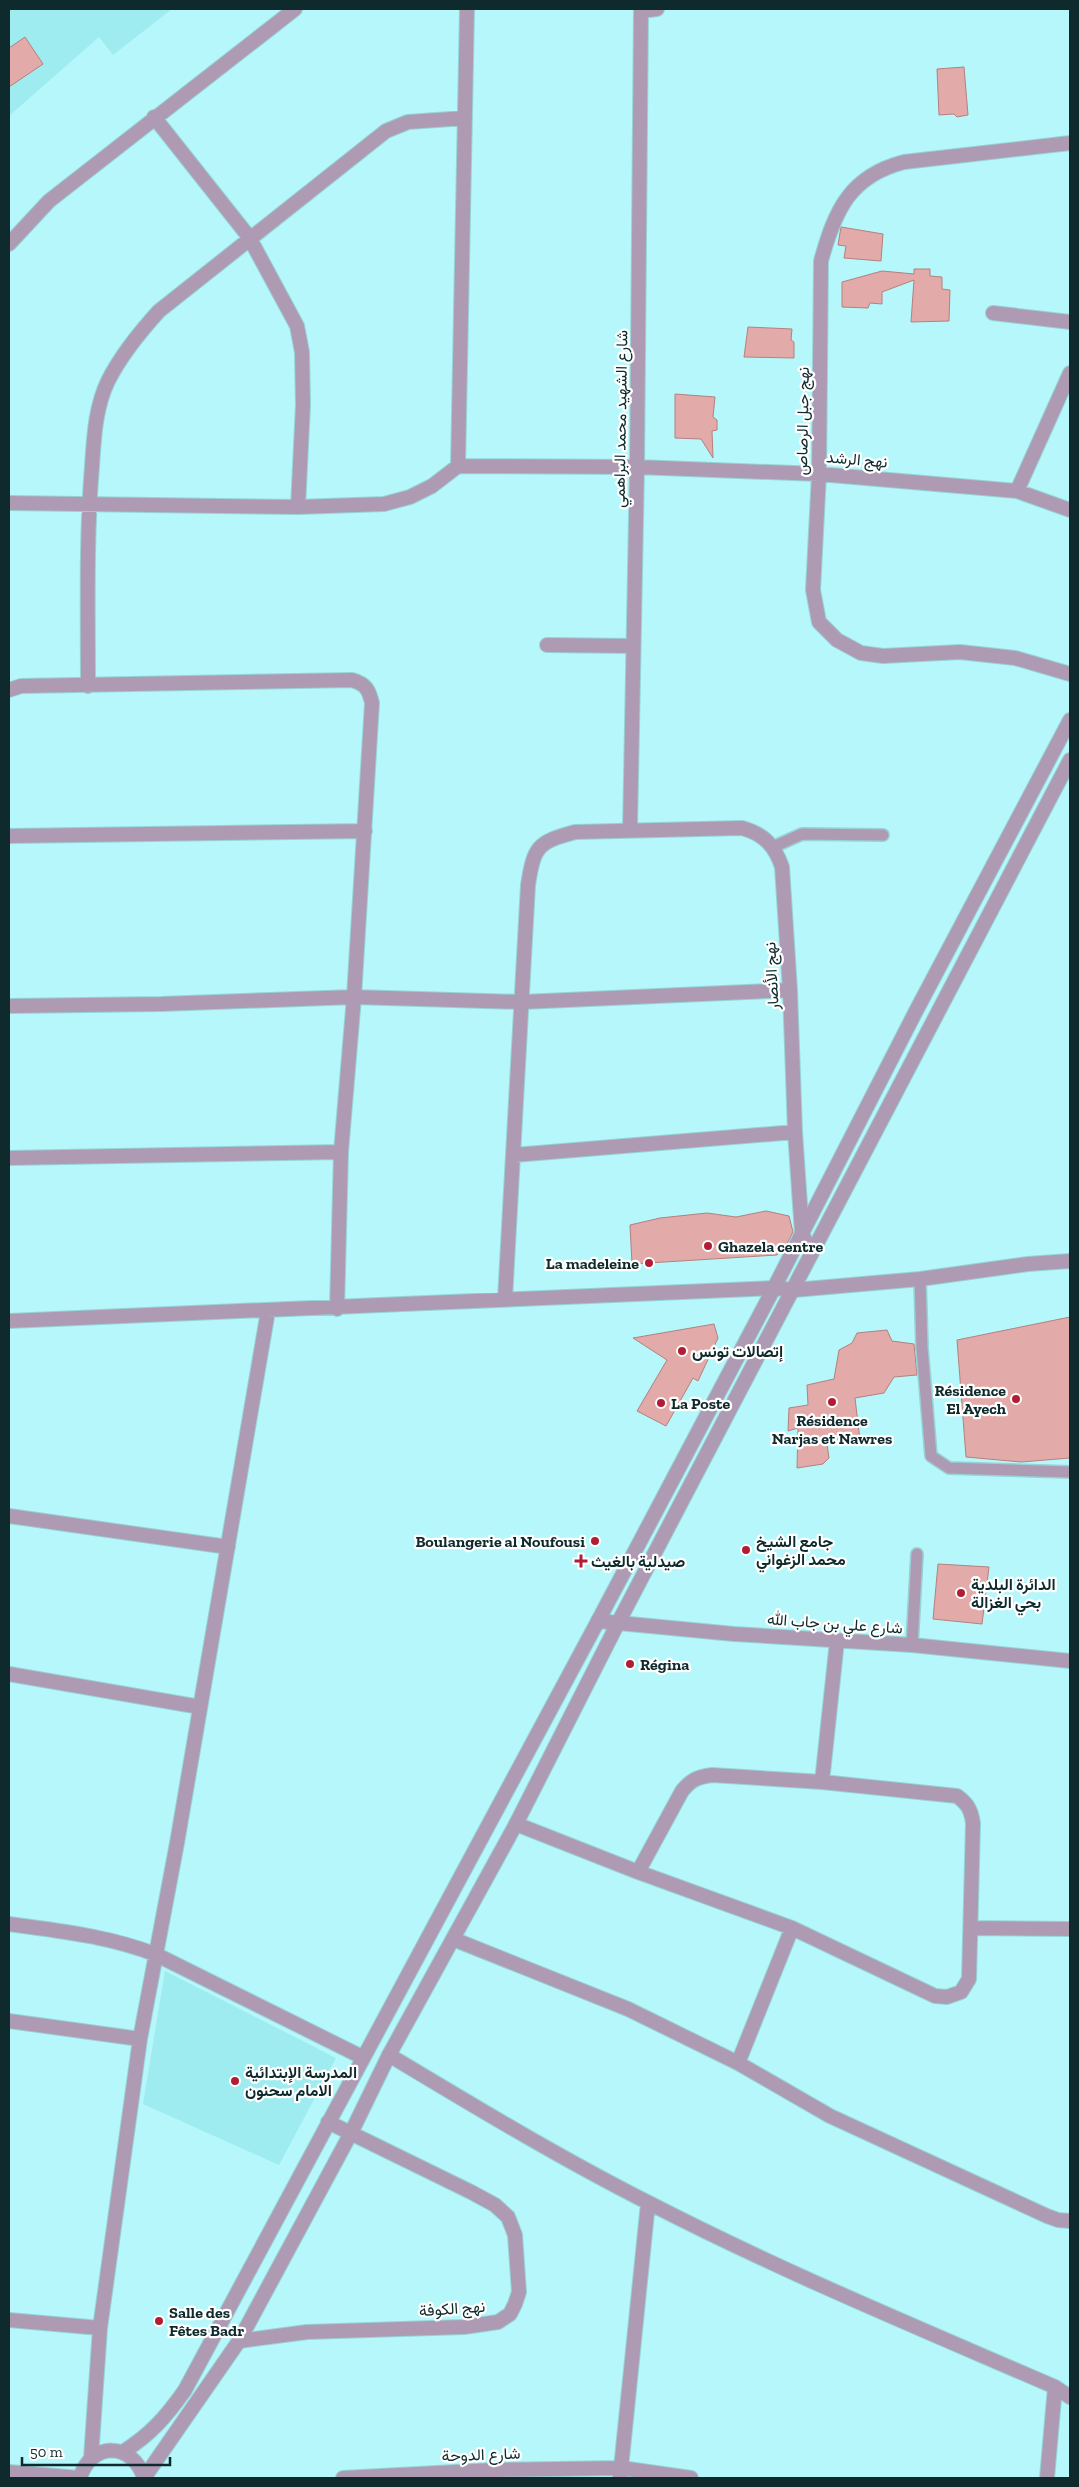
<svg xmlns="http://www.w3.org/2000/svg" width="1079" height="2487" font-family="'Zilla Slab',Vazirmatn,serif">
	<style>
		.built { fill: #9fecf0 }
		.building { fill: #e2aaa9; stroke: #b5807f }
		.lines { fill: none; stroke-linecap: round; stroke-linejoin: round }
		.service-casing { stroke: #97d2d5; stroke-width: 14 }
		.minor-casing { stroke: #97d2d5; stroke-width: 16 }
		.tertiary-casing { stroke: #97d2d5; stroke-width: 16 }
		.service { stroke: #af9ab4; stroke-width: 11 }
		.minor { stroke: #af9ab4; stroke-width: 14 }
		.tertiary { stroke: #af9ab4; stroke-width: 14 }
		.poi-dot { fill: #b11d34; stroke: #fff; stroke-width: 2 }
		.labels { text-anchor: middle; stroke-width: 4.5; stroke-linejoin: round; paint-order: stroke }
		.street-label { font-size: 16px; fill: #0f2a2c; stroke: #fff }
		.poi-label { font-size: 16px; font-weight: bold; fill: #0f2a2c; stroke: #fff; text-anchor: start }
	</style>
	<rect width="100%" height="100%" fill="#b5f7fa"/>
	<path class="built" d="M 9,9 L 172,9 L 113,55 L 99,37 L 9,116 Z
		M 165,1971 L 336,2058 L 279,2165 L 143,2104 Z"/>
	<path class="building" d="M 25,37 L 43,64 L 9,87 L 9,48 Z
		M 964,67 L 968,115 L 957,117 L 954,114 L 939,115 L 937,69 Z
		M 841,227 L 883,234 L 881,261 L 844,258 L 846,246 L 838,245 Z
		M 914,269 L 930,269 L 930,276 L 942,277 L 942,289 L 950,290 L 949,321 L 911,322 L 914,280 L 882,292 L 882,304 L 870,303 L 868,308 L 842,307 L 842,282 L 882,271 L 914,274 Z
		M 748,327 L 792,329 L 791,340 L 794,342 L 794,358 L 744,357 Z
		M 675,394 L 715,397 L 713,417 L 717,420 L 717,430 L 712,431 L 713,458 L 701,439 L 675,438 Z
		M 766,1211 L 789,1216 L 793,1232 L 786,1246 L 777,1255 L 632,1264 L 630,1225 L 660,1218 L 707,1213 L 736,1217 Z
		M 1070,1317 L 1070,1458 L 1021,1462 L 966,1457 L 957,1340 Z
		M 714,1324 L 718,1338 L 698,1381 L 693,1378 L 666,1426 L 637,1411 L 667,1360 L 633,1338 Z
		M 887,1330 L 892,1341 L 914,1344 L 917,1375 L 894,1377 L 884,1393 L 855,1398 L 860,1440 L 827,1444 L 829,1458 L 823,1464 L 797,1468 L 798,1428 L 788,1431 L 789,1408 L 808,1405 L 807,1385 L 834,1379 L 839,1350 L 852,1343 L 857,1333 Z
		M 938,1564 L 989,1567 L 982,1624 L 933,1619 Z"/>
	<g class="lines">
		<defs>
			<path id="service" d="M 773,847 L 802,834 L 883,835
				M 920,1279 L 922,1348 L 931,1456 L 949,1468 L 1070,1472
				M 912,1645 L 917,1554"/>
			<path id="minor" d="M 641,11 L 657,9
				M 154,117 L 249,237 L 297,326 L 302,352 L 303,405 L 298,507
				M 1070,143 L 904,162 C 850,176 835,210 821,261 L 819,474 L 813,590 L 819,622 L 837,640 L 861,653 L 883,656 L 960,652 L 1015,658 L 1070,674
				M 9,244 L 49,201 L 295,9
				M 993,313 L 1070,322
				M 458,466 L 467,9
				M 1017,491 L 1070,373
				M 9,503 L 298,507 L 384,504 L 410,497 L 432,486 L 458,466 L 637,467 L 819,474 L 1017,491 L 1070,510
				M 547,645 L 632,646
				M 88,686 C 88,613 86,539 92,466 C 94,438 95,408 108,381 C 121,355 139,333 159,311 L 386,131 L 408,122 L 465,118
				M 9,690 L 21,686 L 352,680 C 366,684 369,690 372,703 L 354,997 L 341,1152 L 337,1309
				M 630,830 L 637,467 L 641,9
				M 9,836 L 365,831
				M 9,1006 L 161,1004 L 354,997 L 522,1002 L 790,990
				M 514,1155 L 795,1132
				M 9,1158 L 341,1152
				M 505,1299 L 528,885 C 534,846 538,842 575,832 L 742,828 C 764,834 775,846 782,867 L 790,990 L 795,1132 L 802,1233 L 811,1254
				M 9,1321 C 264,1311 519,1298 774,1288 L 794,1290 L 920,1279 L 1028,1264 L 1070,1261
				M 9,1516 L 228,1547
				M 598,1621 L 734,1634 L 912,1645 L 1070,1661
				M 9,1674 L 200,1707
				M 822,1782 L 837,1641
				M 516,1824 L 638,1872 L 792,1928 L 935,1996 L 947,1997 L 961,1992 L 969,1979 L 973,1823 C 971,1810 968,1804 957,1796 L 822,1782 L 712,1775 C 697,1777 691,1780 682,1791 L 638,1872
				M 9,1924 C 59,1931 109,1936 157,1955 L 362,2057
				M 972,1928 L 1070,1929
				M 453,1939 L 628,2009 L 738,2063 L 830,2116 L 1047,2216 L 1058,2220 L 1070,2221
				M 9,2021 L 140,2039
				M 389,2055 C 474,2106 560,2158 649,2203 C 781,2271 919,2328 1055,2387 L 1070,2397
				M 738,2063 L 792,1928
				M 9,2320 L 100,2328
				M 239,2341 L 307,2332 L 464,2327 L 498,2322 L 510,2314 L 515,2304 L 519,2292 L 515,2235 L 508,2217 L 495,2205 L 471,2192 L 328,2122
				M 91,2458 L 100,2328 L 140,2039 L 177,1843 L 268,1311
				M 9,2472 L 80,2478
				M 343,2478 L 493,2470 L 621,2468 L 691,2478
				M 620,2478 L 648,2203
				M 1047,2478 L 1055,2387"/>
			<path id="tertiary" d="M 123,2452 C 151,2434 166,2417 185,2390 L 598,1621 L 774,1288 L 916,1011 L 1070,720
				M 80,2478 C 91,2441 133,2442 144,2478
				M 144,2478 L 239,2341 L 351,2133 L 389,2055 L 516,1824 L 617,1625 L 1070,760"/>
		</defs>
		<use href="#service" class="service-casing"/>
		<use href="#minor" class="minor-casing"/>
		<use href="#tertiary" class="tertiary-casing"/>
		<use href="#service" class="service"/>
		<use href="#minor" class="minor"/>
		<use href="#tertiary" class="tertiary"/>
	</g>
	<g class="poi-dot">
		<circle cx="708" cy="1246" r="5"/>
		<circle cx="649" cy="1263" r="5"/>
		<circle cx="682" cy="1351" r="5"/>
		<circle cx="1016" cy="1399" r="5"/>
		<circle cx="832" cy="1402" r="5"/>
		<circle cx="661" cy="1403" r="5"/>
		<circle cx="595" cy="1541" r="5"/>
		<circle cx="746" cy="1550" r="5"/>
		<path d="M578.5 1553.5h5v5h5v5h-5v5h-5v-5h-5v-5h5z"/>
		<circle cx="961" cy="1593" r="5"/>
		<circle cx="630" cy="1664" r="5"/>
		<circle cx="235" cy="2081" r="5"/>
		<circle cx="159" cy="2321" r="5"/>
	</g>
	<g class="labels">
		<g class="street-label">
			<text transform="translate(620 419) rotate(-89)" y="6">شارع الشهيد محمد البراهمي</text>
			<text transform="translate(802 421) rotate(-89)" y="6">نهج جبل الرصاص</text>
			<text transform="translate(857 459) rotate(5)" y="6">نهج الرشد</text>
			<text transform="translate(771 976) rotate(-93)" y="6">نهج الأنصار</text>
			<text transform="translate(835 1623) rotate(4)" y="6">شارع علي بن جاب الله</text>
			<text transform="translate(452 2308) rotate(-4)" y="6">نهج الكوفة</text>
			<text transform="translate(481 2454) rotate(-2)" y="6">شارع الدوحة</text>
		</g>
		<g class="poi-label">
			<text x="718" y="1252">Ghazela centre</text>
			<text x="639" y="1269" text-anchor="end">La madeleine</text>
			<text x="692" y="1357">إتصالات تونس</text>
			<text x="1006" y="1396" text-anchor="end">Résidence<tspan x="1006" dy="18">El Ayech</tspan></text>
			<text x="671" y="1409">La Poste</text>
			<text x="832" y="1426" text-anchor="middle">Résidence<tspan x="832" dy="18">Narjas et Nawres</tspan></text>
			<text x="585" y="1547" text-anchor="end">Boulangerie al Noufousi</text>
			<text x="756" y="1547">جامع الشيخ<tspan x="756" dy="18">محمد الزغواني</tspan></text>
			<text x="591" y="1567">صيدلية بالغيث</text>
			<text x="971" y="1590">الدائرة البلدية<tspan x="971" dy="18">بحي الغزالة</tspan></text>
			<text x="640" y="1670">Régina</text>
			<text x="245" y="2078">المدرسة الإبتدائية<tspan x="245" dy="18">الامام سحنون</tspan></text>
			<text x="169" y="2318">Salle des<tspan x="169" dy="18">Fêtes Badr</tspan></text>
		</g>
	</g>
	<rect width="1079" height="2487" fill="none" stroke="#0f2a2c" stroke-width="20"/>
	<path d="M22 2457v8h148v-8" fill="none" stroke="#0f2a2c" stroke-width="2.5"/>
	<text x="30" y="2457" font-size="15" fill="#0f2a2c" stroke="#ffffff" stroke-width="4" paint-order="stroke">50 m</text>
</svg>
